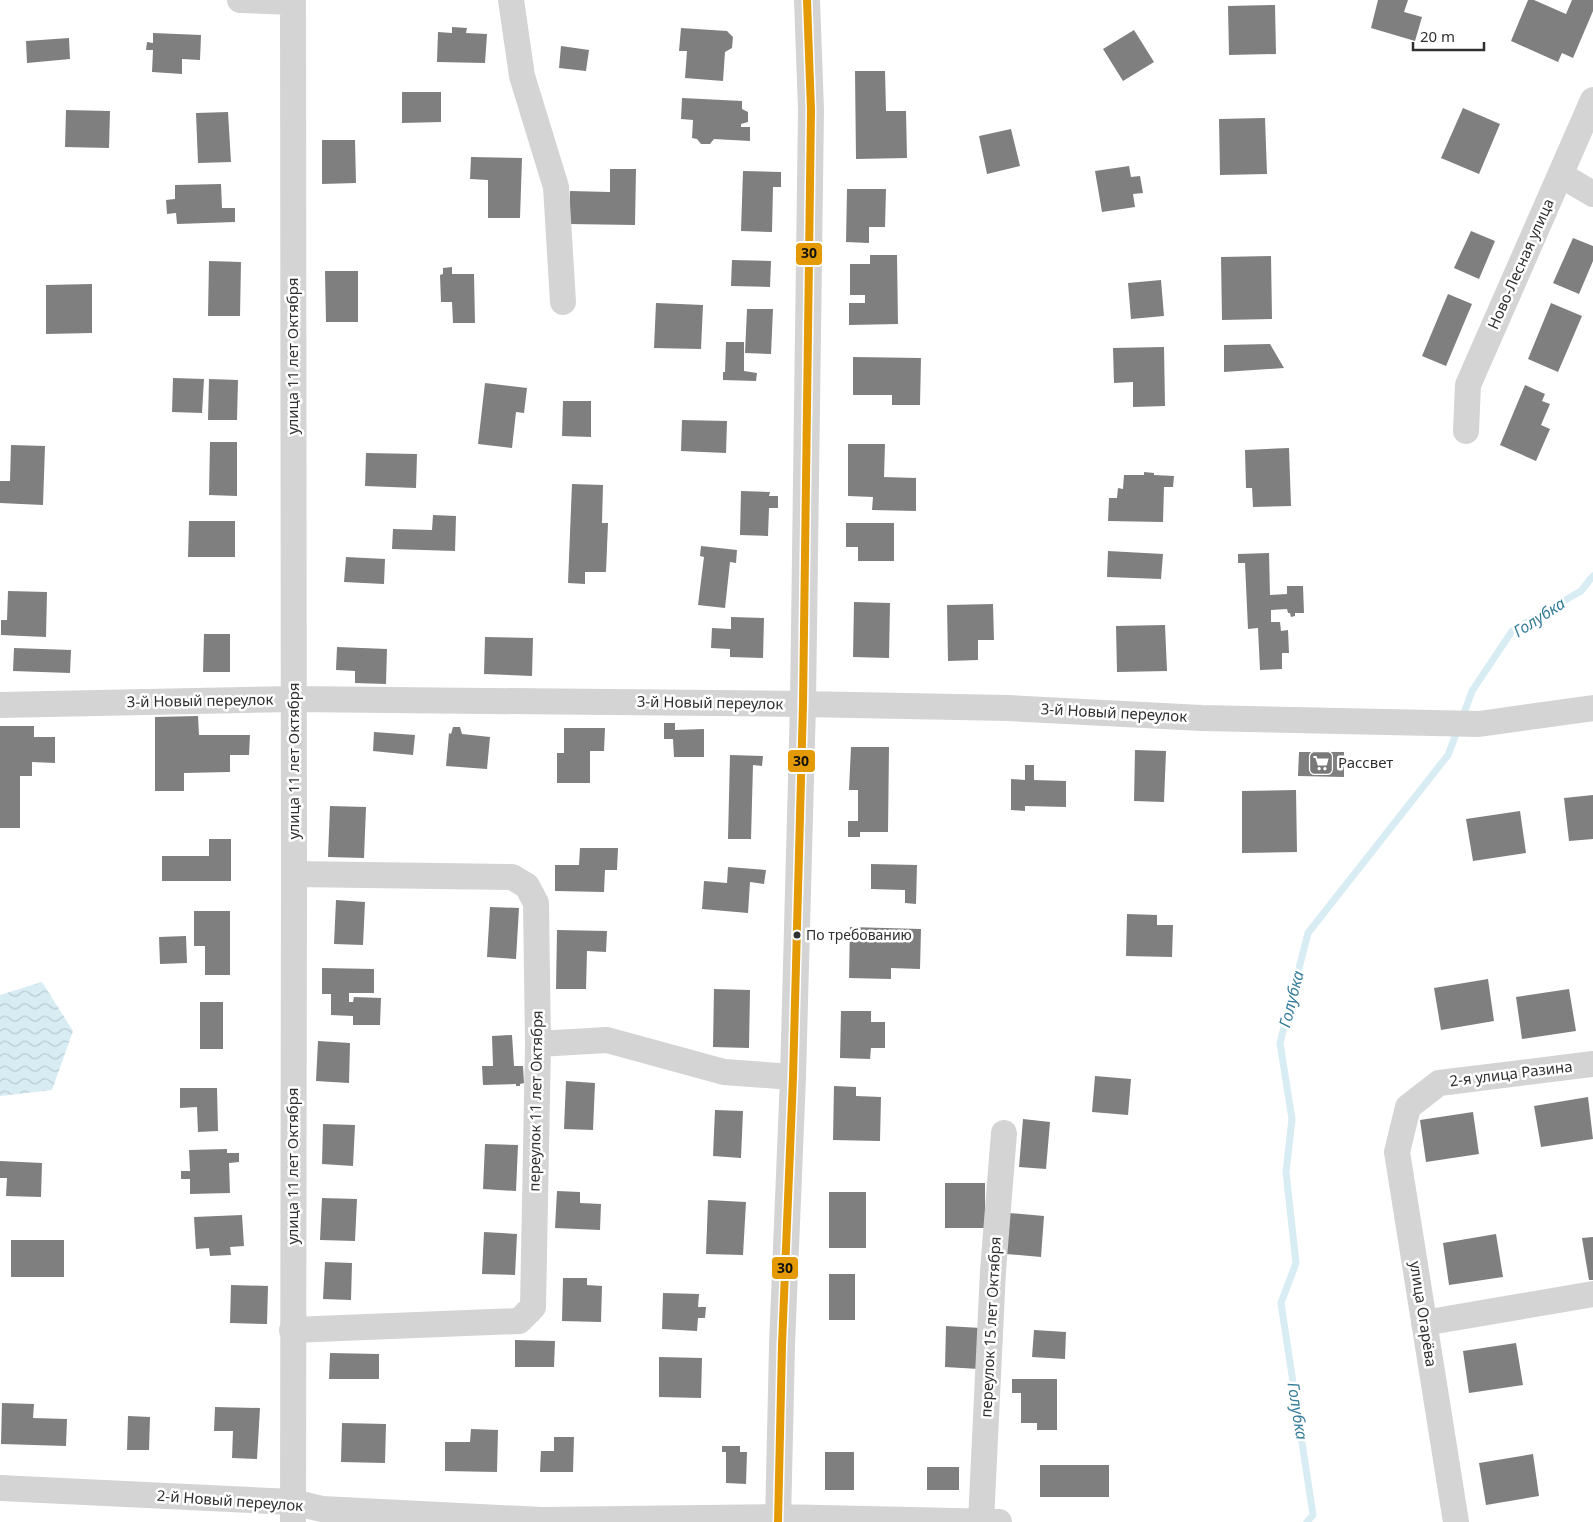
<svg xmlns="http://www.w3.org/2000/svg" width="1593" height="1522" font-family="'Noto Sans',sans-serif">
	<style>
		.water { fill: url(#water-waves) }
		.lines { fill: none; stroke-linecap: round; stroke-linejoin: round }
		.stream { stroke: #d8ecf4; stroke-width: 7 }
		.building { fill: #7f7f7f }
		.minor { stroke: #d4d4d4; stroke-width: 26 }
		.bus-1-casing { stroke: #fff; stroke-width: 11 }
		.bus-1 { stroke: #e39a05; stroke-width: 8 }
		.bus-dot { fill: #303030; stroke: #fff; stroke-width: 2 }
		.labels { text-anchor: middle; stroke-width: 5; stroke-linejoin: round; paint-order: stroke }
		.bus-label { font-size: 14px; fill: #303030; stroke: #fff; text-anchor: start }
		.street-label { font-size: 15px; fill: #303030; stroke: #fff }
		.poi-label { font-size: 15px; fill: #303030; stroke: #fff; text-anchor: start }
		.water-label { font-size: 16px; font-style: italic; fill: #367d9a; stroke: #fff }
		.line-badge { stroke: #fff; stroke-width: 2 }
		.pale-badge-label { font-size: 14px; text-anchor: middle; font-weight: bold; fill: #111 }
	</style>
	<defs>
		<pattern id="water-waves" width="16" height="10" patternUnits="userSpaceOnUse" patternTransform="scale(1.25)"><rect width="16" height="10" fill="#d8ecf4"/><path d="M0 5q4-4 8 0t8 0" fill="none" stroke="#bacbd2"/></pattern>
	</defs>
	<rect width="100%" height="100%" fill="#fff"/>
	<path class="water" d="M 42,982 L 73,1031 L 52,1090 L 0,1096 L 0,995 Z"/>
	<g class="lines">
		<path class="stream" d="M 1462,719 L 1472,691 L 1512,631 L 1581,591 L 1593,576
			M 1307,1522 L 1313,1515 L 1281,1303 L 1296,1263 L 1286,1172 L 1292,1119 L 1280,1043 L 1308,933 L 1448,755 L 1458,729"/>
	</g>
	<path class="building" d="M 1378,0 L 1408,0 L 1404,12 L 1422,17 L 1415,41 L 1371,28 Z
		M 1528,0 L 1534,0 L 1566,14 L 1572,0 L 1593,0 L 1593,11 L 1573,58 L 1562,53 L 1558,62 L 1511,41 Z
		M 1275,5 L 1276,54 L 1229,55 L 1228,6 Z
		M 452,27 L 467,28 L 466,33 L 487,34 L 485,63 L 437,62 L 438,32 L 452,33 Z
		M 681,28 L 727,31 L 733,37 L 732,48 L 725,52 L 723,81 L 685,78 L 687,51 L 679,51 Z
		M 1134,30 L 1154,62 L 1123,81 L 1103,49 Z
		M 153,33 L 201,35 L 200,60 L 182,59 L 182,74 L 152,72 L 153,50 L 146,50 L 147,42 L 153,43 Z
		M 69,38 L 70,59 L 27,63 L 26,41 Z
		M 561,46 L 589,50 L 586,71 L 559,68 Z
		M 855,71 L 885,71 L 886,111 L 906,111 L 907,158 L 856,159 Z
		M 402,92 L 441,92 L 441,122 L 402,123 Z
		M 682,98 L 742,101 L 742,109 L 748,112 L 748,122 L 741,124 L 741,127 L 750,127 L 750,141 L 714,139 L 710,144 L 701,144 L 697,139 L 692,138 L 693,120 L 681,119 Z
		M 1463,108 L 1500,124 L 1479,174 L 1441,158 Z
		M 66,110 L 110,111 L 109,148 L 65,147 Z
		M 228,112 L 231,162 L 198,163 L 196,113 Z
		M 1265,118 L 1267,174 L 1220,175 L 1219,119 Z
		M 1011,129 L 1020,166 L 987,174 L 979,136 Z
		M 322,140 L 355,140 L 356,183 L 322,184 Z
		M 471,157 L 522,158 L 520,218 L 488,218 L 488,180 L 470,179 Z
		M 1129,166 L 1131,177 L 1140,176 L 1143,193 L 1133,194 L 1135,207 L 1102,212 L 1095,171 Z
		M 610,169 L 636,169 L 635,225 L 569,224 L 570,191 L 610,192 Z
		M 743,171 L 781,172 L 781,187 L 773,187 L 772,232 L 741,231 Z
		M 221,184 L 222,208 L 235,208 L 235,222 L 177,224 L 176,213 L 167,214 L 166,200 L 175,199 L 175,185 Z
		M 847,189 L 886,189 L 885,227 L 869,227 L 869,243 L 846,242 Z
		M 1471,231 L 1495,241 L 1479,279 L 1454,268 Z
		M 1573,238 L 1593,246 L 1593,261 L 1579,294 L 1553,283 Z
		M 870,255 L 897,255 L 898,324 L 849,325 L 849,303 L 865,303 L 865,295 L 850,295 L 850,264 L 870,264 Z
		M 1271,256 L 1272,319 L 1222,320 L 1221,257 Z
		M 732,260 L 771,261 L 770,287 L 731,286 Z
		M 209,261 L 241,262 L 240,316 L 208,316 Z
		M 452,267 L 452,274 L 474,274 L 475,323 L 453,323 L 452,302 L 441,302 L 440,275 L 443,274 L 443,268 Z
		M 325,271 L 358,271 L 358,322 L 326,322 Z
		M 1161,280 L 1164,316 L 1131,319 L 1128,283 Z
		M 92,284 L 92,333 L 46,334 L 46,285 Z
		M 1448,294 L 1472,304 L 1446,366 L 1422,356 Z
		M 656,303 L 703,305 L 701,349 L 654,348 Z
		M 1551,303 L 1582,316 L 1558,372 L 1528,359 Z
		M 747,309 L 773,309 L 771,354 L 745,353 Z
		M 726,342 L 744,342 L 744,371 L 757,373 L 756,381 L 723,380 L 723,372 L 725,372 Z
		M 1270,344 L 1284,368 L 1224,372 L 1224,345 Z
		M 1164,347 L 1165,406 L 1133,407 L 1133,382 L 1114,383 L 1113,348 Z
		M 853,357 L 921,358 L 920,405 L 892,405 L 892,395 L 853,395 Z
		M 173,378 L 204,379 L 202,413 L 172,412 Z
		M 209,379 L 238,380 L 237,420 L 208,420 Z
		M 485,383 L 527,388 L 524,413 L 516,412 L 512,448 L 478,444 Z
		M 1525,385 L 1545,394 L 1542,401 L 1550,404 L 1541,425 L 1550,429 L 1536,461 L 1500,445 Z
		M 563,401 L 591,401 L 591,437 L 562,436 Z
		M 682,420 L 727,421 L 726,453 L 681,451 Z
		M 210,442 L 237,442 L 237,496 L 209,495 Z
		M 848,444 L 885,444 L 884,477 L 916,478 L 916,511 L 872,510 L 873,497 L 848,496 Z
		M 11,445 L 45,446 L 43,505 L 0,503 L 0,481 L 10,481 Z
		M 1289,448 L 1291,506 L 1253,507 L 1252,488 L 1246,488 L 1245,450 Z
		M 366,453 L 417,454 L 416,488 L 365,486 Z
		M 1144,472 L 1154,473 L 1154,475 L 1174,476 L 1173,487 L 1164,487 L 1163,522 L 1108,521 L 1109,498 L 1117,498 L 1118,488 L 1123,489 L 1124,475 L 1144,475 Z
		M 572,484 L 603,485 L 602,523 L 608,523 L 606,572 L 585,572 L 585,584 L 568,583 Z
		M 741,491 L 770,492 L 769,496 L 778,496 L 778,508 L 769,508 L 768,536 L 740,535 Z
		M 433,515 L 456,516 L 455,551 L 392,549 L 393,529 L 432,530 Z
		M 189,521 L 235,521 L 235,557 L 188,557 Z
		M 846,523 L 894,523 L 894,561 L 858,561 L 858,547 L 846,547 Z
		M 701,546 L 737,550 L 736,563 L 730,562 L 725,608 L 698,605 L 704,557 L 700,556 Z
		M 1108,551 L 1163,554 L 1161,579 L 1107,577 Z
		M 1269,553 L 1270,595 L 1287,594 L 1287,586 L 1303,586 L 1304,613 L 1295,613 L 1295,616 L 1291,617 L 1290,613 L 1288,613 L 1287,609 L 1271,610 L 1271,622 L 1280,622 L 1281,631 L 1288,630 L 1289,653 L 1282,653 L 1282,669 L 1260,670 L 1258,628 L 1248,629 L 1245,563 L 1238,563 L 1238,554 Z
		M 346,557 L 385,559 L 384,584 L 344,582 Z
		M 8,591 L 47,592 L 46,637 L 1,635 L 1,620 L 7,620 Z
		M 854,602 L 890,603 L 889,658 L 853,657 Z
		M 993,604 L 994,640 L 978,640 L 978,660 L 948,661 L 947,605 Z
		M 731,617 L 764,618 L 763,658 L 730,657 L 730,649 L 711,648 L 712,628 L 731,629 Z
		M 1165,625 L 1167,671 L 1117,672 L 1116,626 Z
		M 204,634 L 230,634 L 230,672 L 203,672 Z
		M 485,637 L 533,638 L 532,676 L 484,674 Z
		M 337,647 L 387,649 L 386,684 L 355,683 L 355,671 L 336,670 Z
		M 14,648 L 71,650 L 70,673 L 13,671 Z
		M 198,716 L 199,735 L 250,735 L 249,755 L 230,755 L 230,772 L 184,773 L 184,791 L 155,791 L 155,717 Z
		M 664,723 L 675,723 L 675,730 L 704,729 L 704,757 L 674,757 L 673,739 L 664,739 Z
		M 0,726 L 34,726 L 34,737 L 55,737 L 55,763 L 32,762 L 32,776 L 20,776 L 20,828 L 0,828 Z
		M 453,727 L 460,727 L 462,734 L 490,737 L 487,769 L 446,766 L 449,733 L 451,734 Z
		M 564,728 L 605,728 L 604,751 L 590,751 L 590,783 L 557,783 L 557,753 L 564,753 Z
		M 374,732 L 415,735 L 413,755 L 373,751 Z
		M 851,747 L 889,747 L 888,832 L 860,832 L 860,837 L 848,837 L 848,821 L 858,821 L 858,790 L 849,790 Z
		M 1135,750 L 1166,751 L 1164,802 L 1134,801 Z
		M 1299,752 L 1344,752 L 1344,777 L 1298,776 Z
		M 730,755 L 763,756 L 762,766 L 753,765 L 751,839 L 728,839 Z
		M 1025,765 L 1034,765 L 1034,780 L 1066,781 L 1066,807 L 1025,806 L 1025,811 L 1011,810 L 1011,779 L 1025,780 Z
		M 1296,790 L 1297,852 L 1242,853 L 1242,791 Z
		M 1593,795 L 1593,839 L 1569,841 L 1564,798 Z
		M 330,806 L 366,807 L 364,858 L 328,857 Z
		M 1520,811 L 1526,853 L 1473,861 L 1466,819 Z
		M 209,839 L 231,839 L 231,881 L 162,881 L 162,856 L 209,856 Z
		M 580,848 L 618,848 L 617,870 L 605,870 L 604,892 L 555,891 L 555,865 L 579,865 Z
		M 871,864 L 917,865 L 916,904 L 905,903 L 905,890 L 871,889 Z
		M 728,867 L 766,870 L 764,884 L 750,882 L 748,913 L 702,909 L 704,881 L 727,883 Z
		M 336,900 L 365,902 L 363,945 L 334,944 Z
		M 490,907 L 519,908 L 516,959 L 487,957 Z
		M 194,911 L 230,911 L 230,975 L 205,975 L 205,946 L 194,946 Z
		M 1127,914 L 1157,915 L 1157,925 L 1173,925 L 1172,957 L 1126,956 Z
		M 850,927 L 921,929 L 920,969 L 891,968 L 891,979 L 849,978 Z
		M 557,930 L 607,931 L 606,952 L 587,951 L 586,989 L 556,989 Z
		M 186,936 L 187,963 L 160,964 L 159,937 Z
		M 322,968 L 374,969 L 374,993 L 349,993 L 349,1002 L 353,1002 L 354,997 L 381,998 L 380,1025 L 353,1025 L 353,1016 L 331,1015 L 331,994 L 322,994 Z
		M 1488,979 L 1494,1021 L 1441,1030 L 1434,988 Z
		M 714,989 L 750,990 L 749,1048 L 713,1047 Z
		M 1569,989 L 1576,1031 L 1522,1039 L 1516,997 Z
		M 200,1002 L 223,1002 L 223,1049 L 200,1049 Z
		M 841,1011 L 871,1011 L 871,1022 L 885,1022 L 885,1048 L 871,1048 L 870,1059 L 840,1058 Z
		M 512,1035 L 514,1066 L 523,1066 L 524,1083 L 520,1084 L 520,1086 L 516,1086 L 516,1084 L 483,1085 L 482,1066 L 493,1066 L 492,1036 Z
		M 318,1041 L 350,1043 L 349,1083 L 316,1081 Z
		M 1095,1076 L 1131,1079 L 1128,1115 L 1092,1112 Z
		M 566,1081 L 595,1083 L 593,1130 L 564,1129 Z
		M 834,1086 L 856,1087 L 856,1096 L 881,1097 L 880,1141 L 833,1140 Z
		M 180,1088 L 217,1088 L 218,1131 L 198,1132 L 197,1107 L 180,1108 Z
		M 1588,1097 L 1593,1139 L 1541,1147 L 1534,1106 Z
		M 715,1110 L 743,1111 L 741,1158 L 713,1156 Z
		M 1473,1112 L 1479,1154 L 1426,1162 L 1420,1120 Z
		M 1023,1119 L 1050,1122 L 1046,1169 L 1019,1167 Z
		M 323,1124 L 355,1125 L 353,1166 L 322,1164 Z
		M 485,1144 L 518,1145 L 516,1191 L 483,1189 Z
		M 227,1149 L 227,1153 L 239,1153 L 239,1162 L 229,1163 L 230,1193 L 190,1194 L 190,1179 L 181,1179 L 181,1171 L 190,1171 L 189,1150 Z
		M 0,1161 L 42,1163 L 41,1197 L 6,1196 L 7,1178 L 0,1178 Z
		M 945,1183 L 985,1183 L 985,1228 L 945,1228 Z
		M 557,1191 L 580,1192 L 580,1203 L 601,1204 L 600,1230 L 555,1228 Z
		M 829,1192 L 866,1192 L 866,1248 L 829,1248 Z
		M 322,1198 L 357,1199 L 355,1241 L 320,1240 Z
		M 708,1200 L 746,1202 L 743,1255 L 706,1254 Z
		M 1009,1213 L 1044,1216 L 1041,1257 L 1006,1254 Z
		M 242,1215 L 244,1246 L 230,1247 L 231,1255 L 210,1256 L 209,1248 L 196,1249 L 194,1217 Z
		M 484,1232 L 517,1234 L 515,1275 L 482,1274 Z
		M 1496,1234 L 1503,1277 L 1449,1285 L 1443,1243 Z
		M 1593,1237 L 1593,1280 L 1589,1280 L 1582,1238 Z
		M 11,1240 L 64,1240 L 64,1277 L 11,1277 Z
		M 325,1262 L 352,1263 L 351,1300 L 323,1299 Z
		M 829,1274 L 855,1274 L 855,1320 L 829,1320 Z
		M 563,1278 L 587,1278 L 587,1285 L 602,1286 L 601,1322 L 562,1321 Z
		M 231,1285 L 268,1286 L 267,1324 L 230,1323 Z
		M 663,1293 L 699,1294 L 698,1307 L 706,1307 L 705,1318 L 698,1318 L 697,1331 L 662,1329 Z
		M 946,1326 L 981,1328 L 979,1369 L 945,1367 Z
		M 1034,1330 L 1066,1332 L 1065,1359 L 1032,1357 Z
		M 515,1340 L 555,1341 L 554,1367 L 515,1367 Z
		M 1516,1343 L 1523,1385 L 1469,1393 L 1463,1351 Z
		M 330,1353 L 379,1354 L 379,1379 L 329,1379 Z
		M 659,1357 L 702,1358 L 701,1398 L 659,1397 Z
		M 1012,1379 L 1057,1379 L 1057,1430 L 1037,1430 L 1037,1423 L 1021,1423 L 1021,1393 L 1012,1393 Z
		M 2,1403 L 34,1404 L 33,1418 L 67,1419 L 66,1446 L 1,1444 Z
		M 215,1407 L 260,1408 L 257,1459 L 232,1458 L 233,1431 L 214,1431 Z
		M 128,1416 L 150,1417 L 149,1450 L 127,1450 Z
		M 342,1423 L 386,1424 L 385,1463 L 341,1462 Z
		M 471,1429 L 498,1430 L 497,1472 L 445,1471 L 445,1442 L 470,1442 Z
		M 554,1437 L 574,1437 L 573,1472 L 540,1472 L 541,1451 L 554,1451 Z
		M 722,1446 L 740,1446 L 740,1452 L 747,1452 L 746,1484 L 726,1483 L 726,1452 L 722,1452 Z
		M 825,1452 L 854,1452 L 854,1490 L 825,1490 Z
		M 1533,1454 L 1539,1496 L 1486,1505 L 1479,1463 Z
		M 1040,1465 L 1109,1465 L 1109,1497 L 1040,1497 Z
		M 927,1467 L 959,1467 L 959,1490 L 927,1490 Z"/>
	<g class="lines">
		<path class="minor" d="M 240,0 L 293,2
			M 511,0 L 522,76 L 556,187 L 563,302
			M 1561,175 L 1593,194
			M 1466,431 L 1468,385 L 1593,100
			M 0,705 L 293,699 L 803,704 L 1008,708 L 1202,718 L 1479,724 L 1593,708
			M 538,1044 L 607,1040 L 724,1072 L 793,1077
			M 1424,1323 L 1593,1294
			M 292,1330 L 519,1321 L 533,1307 L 538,1044 L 536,903 L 527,886 L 512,877 L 294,874
			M 0,1488 L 292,1502 L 322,1509 L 542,1520 L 778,1517 L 999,1522
			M 293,1522 L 294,874 L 293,0
			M 778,1522 L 782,1345 L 793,1077 L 803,704 L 811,110 L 807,0
			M 981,1522 L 993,1271 L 1004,1133
			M 1456,1522 L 1397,1152 L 1408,1107 L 1439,1083 L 1593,1064"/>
		<defs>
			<path id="bus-1" d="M 778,1522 L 782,1345 L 793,1077 L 803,704 L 811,110 L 807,0"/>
		</defs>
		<use href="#bus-1" class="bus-1-casing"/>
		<use href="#bus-1" class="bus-1"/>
	</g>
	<defs>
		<symbol id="supermarket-square" viewBox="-11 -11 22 22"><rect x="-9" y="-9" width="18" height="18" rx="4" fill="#787878" stroke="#fff"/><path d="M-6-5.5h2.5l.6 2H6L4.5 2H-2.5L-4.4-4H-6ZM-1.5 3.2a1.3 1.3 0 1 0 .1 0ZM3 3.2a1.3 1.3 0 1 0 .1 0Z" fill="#fff"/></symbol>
	</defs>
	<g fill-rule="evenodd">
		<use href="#supermarket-square" x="1307" y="749" width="28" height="28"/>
	</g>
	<circle class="bus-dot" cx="797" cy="935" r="4.5"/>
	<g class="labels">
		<g class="bus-label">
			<text x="806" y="940">По требованию</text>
		</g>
		<g class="street-label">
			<text transform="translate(1521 264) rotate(-66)" y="5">Ново-Лесная улица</text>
			<text transform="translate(293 356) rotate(-90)" y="5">улица 11 лет Октября</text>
			<text transform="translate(200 701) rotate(-1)" y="5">3-й Новый переулок</text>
			<text transform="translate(710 703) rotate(1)" y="5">3-й Новый переулок</text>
			<text transform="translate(1114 713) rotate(3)" y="5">3-й Новый переулок</text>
			<text transform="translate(294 761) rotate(-90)" y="5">улица 11 лет Октября</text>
			<text transform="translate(1511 1074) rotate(-7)" y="5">2-я улица Разина</text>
			<text transform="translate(536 1101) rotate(-89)" y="5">переулок 11 лет Октября</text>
			<text transform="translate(293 1166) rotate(-90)" y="5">улица 11 лет Октября</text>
			<text transform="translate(1423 1314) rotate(81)" y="5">улица Огарёва</text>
			<text transform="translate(991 1327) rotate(-87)" y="5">переулок 15 лет Октября</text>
			<text transform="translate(230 1501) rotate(4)" y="5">2-й Новый переулок</text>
		</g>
		<g class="poi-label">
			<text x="1338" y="768">Рассвет</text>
		</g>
		<g class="water-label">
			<text transform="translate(1539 617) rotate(-33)" y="6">Голубка</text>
			<text transform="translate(1291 999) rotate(-76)" y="6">Голубка</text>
			<text transform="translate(1298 1411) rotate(81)" y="6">Голубка</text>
		</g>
	</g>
	<g class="line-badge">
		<rect x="795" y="242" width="28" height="24" rx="5" fill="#e39a05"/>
		<rect x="787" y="749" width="29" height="24" rx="5" fill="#e39a05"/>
		<rect x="771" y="1256" width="28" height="24" rx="5" fill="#e39a05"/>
	</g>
	<g class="pale-badge-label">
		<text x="809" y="258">30</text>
		<text x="801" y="766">30</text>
		<text x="785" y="1273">30</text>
	</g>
	<path d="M1413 42v8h71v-8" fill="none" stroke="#303030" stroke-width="2.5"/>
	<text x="1420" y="42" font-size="15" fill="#303030" stroke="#ffffff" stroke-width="4" paint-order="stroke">20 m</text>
</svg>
